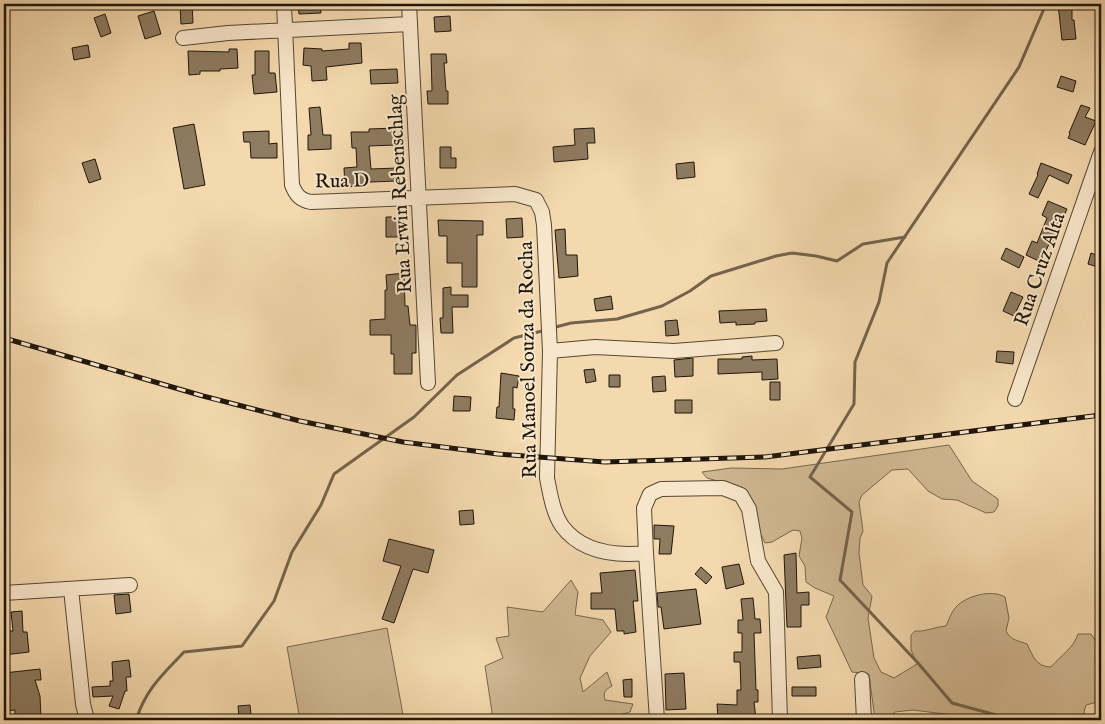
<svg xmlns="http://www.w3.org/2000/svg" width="1105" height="724" font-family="'IM FELL English',serif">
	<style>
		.green { fill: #d0b892; stroke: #78674e }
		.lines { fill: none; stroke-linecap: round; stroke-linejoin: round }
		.stream { stroke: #74634c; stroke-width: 3 }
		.building { fill: #8e7b60; stroke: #1f160b }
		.minor-casing { stroke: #544734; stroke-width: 16 }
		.minor { stroke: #f8e6ca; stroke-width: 14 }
		.rail-casing { stroke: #1f160b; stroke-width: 5 }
		.rail { stroke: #f8e6ca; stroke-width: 3; stroke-dasharray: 9; stroke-linecap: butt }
		.labels { text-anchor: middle; stroke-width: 4; stroke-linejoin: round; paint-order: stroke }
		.street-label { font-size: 20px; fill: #1f160b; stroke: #f8e6ca }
	</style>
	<rect width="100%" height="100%" fill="#f4d9ae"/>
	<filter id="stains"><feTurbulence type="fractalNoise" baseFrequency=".004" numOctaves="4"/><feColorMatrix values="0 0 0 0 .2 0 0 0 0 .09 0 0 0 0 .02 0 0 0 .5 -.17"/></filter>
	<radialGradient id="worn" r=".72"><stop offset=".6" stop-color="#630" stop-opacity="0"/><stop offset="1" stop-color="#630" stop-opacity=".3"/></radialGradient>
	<path class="green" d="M 949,445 L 972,481 L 998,499 L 998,506 L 994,512 L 986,513 L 957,500 L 942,499 L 928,491 L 908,469 L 892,470 L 862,495 L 859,502 L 863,531 L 860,538 L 859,553 L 863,585 L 872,596 L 868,618 L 874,658 L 881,672 L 894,678 L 917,664 L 911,650 L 911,635 L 915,631 C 925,632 935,627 946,626 C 949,620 951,612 956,607 C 966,596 991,589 1005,597 L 1009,618 L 1006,631 C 1010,640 1019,641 1027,644 C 1033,656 1036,667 1051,667 C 1060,656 1074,648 1078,634 L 1091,634 L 1101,649 L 1101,701 L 1086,705 L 1084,712 L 1087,720 L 962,720 L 961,716 L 913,710 L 895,712 L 886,720 L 875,720 L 869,674 L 852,672 L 826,617 L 834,596 L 815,588 L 806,582 L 805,566 L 799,556 L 802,538 L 800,531 L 793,530 L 772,542 L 765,543 L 758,529 L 757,513 L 749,499 L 738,487 L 707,478 L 702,472 L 731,468 L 782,469 Z
		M 571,580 L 578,592 L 575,615 L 603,620 L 611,632 L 590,656 L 580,678 L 583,692 L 607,672 L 612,686 C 605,690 603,692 605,700 L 633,704 L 630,712 L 601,720 L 489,720 L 492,712 L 485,666 L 503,658 L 496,638 L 509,636 L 507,607 L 543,612 Z
		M 387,628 L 404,720 L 300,720 L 287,647 Z"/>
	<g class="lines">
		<path class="stream" d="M 552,328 L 571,323 L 617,319 L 662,306 L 690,291 L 711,276 L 776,256 L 792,253 L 816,256 L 837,261 L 863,244 L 905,237
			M 136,720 C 146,689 162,675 184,652 L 242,646 L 274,601 L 292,552 L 321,505 L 334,474 L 414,417 L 457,375 L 514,338 L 546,330
			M 1005,720 L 1000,716 L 952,703 L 918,663 L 840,580 L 852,512 L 810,477 L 854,404 L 855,362 L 879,302 L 887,263 L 1019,67 L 1046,4"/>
	</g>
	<path class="building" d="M 180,4 L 192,4 L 193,23 L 181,24 Z
		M 298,4 L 320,4 L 321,13 L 299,14 Z
		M 1058,4 L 1072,4 L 1072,20 L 1074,20 L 1076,39 L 1062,40 Z
		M 154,11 L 161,34 L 145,39 L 138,16 Z
		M 105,14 L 111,33 L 101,37 L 94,18 Z
		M 450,16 L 451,31 L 435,32 L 434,17 Z
		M 349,43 L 361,43 L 362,63 L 326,67 L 327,80 L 312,81 L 311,66 L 303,65 L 304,48 L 322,49 L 322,51 L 349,49 Z
		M 88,45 L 90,57 L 74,60 L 72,48 Z
		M 229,49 L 237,49 L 238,68 L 220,69 L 220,71 L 200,71 L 200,74 L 189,75 L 188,51 L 229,52 Z
		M 255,51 L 269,51 L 269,73 L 275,73 L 277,92 L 254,94 L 252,75 L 255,75 Z
		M 431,54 L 446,54 L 447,63 L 444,63 L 446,91 L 448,91 L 448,104 L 428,104 L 427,91 L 432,91 Z
		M 397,69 L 398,83 L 371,84 L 370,70 Z
		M 1061,76 L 1076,81 L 1073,92 L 1057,87 Z
		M 1081,105 L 1090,108 L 1085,117 L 1096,121 L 1085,145 L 1068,138 L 1070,134 L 1069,133 Z
		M 320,107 L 323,135 L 331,135 L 331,149 L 308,150 L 308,135 L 311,135 L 309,108 Z
		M 194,124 L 205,185 L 184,189 L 173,128 Z
		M 395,128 L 396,145 L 369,146 L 371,169 L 397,168 L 397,181 L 371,182 L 357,184 L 357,186 L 345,187 L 344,168 L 357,167 L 356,148 L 352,148 L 351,132 L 369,132 L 369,129 Z
		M 594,128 L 595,143 L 587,143 L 588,159 L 554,162 L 553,147 L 575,145 L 574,129 Z
		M 269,131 L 269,144 L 277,143 L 277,158 L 251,158 L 250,142 L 244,142 L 243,132 Z
		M 440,147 L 451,147 L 451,158 L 456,158 L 456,168 L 440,168 Z
		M 95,159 L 101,179 L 89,183 L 82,163 Z
		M 694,162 L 695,177 L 677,179 L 676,164 Z
		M 1041,163 L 1072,175 L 1068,184 L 1049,175 L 1038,198 L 1029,194 L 1038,175 L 1037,174 Z
		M 1048,201 L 1067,209 L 1051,245 L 1049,244 L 1041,262 L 1026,255 L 1032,241 L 1037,243 L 1047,218 L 1042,215 Z
		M 386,217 L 403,217 L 403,237 L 386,237 Z
		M 522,218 L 523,237 L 507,238 L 506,219 Z
		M 438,220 L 483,221 L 483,235 L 477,235 L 477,287 L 462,287 L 462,263 L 447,263 L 447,236 L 439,236 Z
		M 565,229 L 566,255 L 577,255 L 578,276 L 559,278 L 555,230 Z
		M 1006,248 L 1024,257 L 1019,268 L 1001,259 Z
		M 1091,253 L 1101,257 L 1101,268 L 1088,264 Z
		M 404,273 L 405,306 L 408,306 L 410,325 L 416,325 L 416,353 L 412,353 L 412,374 L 394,374 L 394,354 L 391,354 L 391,335 L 370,335 L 370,320 L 385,319 L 385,290 L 387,290 L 386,275 Z
		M 451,287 L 451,295 L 468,295 L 468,307 L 452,307 L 453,333 L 441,333 L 440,318 L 443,318 L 443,288 Z
		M 1011,292 L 1023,297 L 1014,316 L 1003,311 Z
		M 611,296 L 613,309 L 596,311 L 594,299 Z
		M 766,309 L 767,321 L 755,322 L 755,324 L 736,325 L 736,322 L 720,323 L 719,311 Z
		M 677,320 L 679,335 L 666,336 L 665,321 Z
		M 997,351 L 1014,352 L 1013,364 L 996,362 Z
		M 752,356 L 752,360 L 777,359 L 778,379 L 762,380 L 762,372 L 718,374 L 718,359 L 742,359 L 742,357 Z
		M 693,358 L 693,376 L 675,377 L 674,360 Z
		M 594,369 L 596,381 L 586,383 L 584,370 Z
		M 501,373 L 519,376 L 517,388 L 513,387 L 513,409 L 515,409 L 514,420 L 496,418 L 497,407 L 499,407 Z
		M 609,375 L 620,375 L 620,387 L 609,387 Z
		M 665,376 L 666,391 L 653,392 L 652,377 Z
		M 770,382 L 780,382 L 780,400 L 770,400 Z
		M 454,396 L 471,397 L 470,411 L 453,411 Z
		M 675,400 L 692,400 L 692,413 L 675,413 Z
		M 473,510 L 474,524 L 460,525 L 459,511 Z
		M 654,525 L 674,526 L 671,554 L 659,554 L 660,539 L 654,539 Z
		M 389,539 L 434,550 L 428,573 L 413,569 L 394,623 L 382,619 L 401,566 L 383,561 Z
		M 796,553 L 797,593 L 809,592 L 809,605 L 801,605 L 801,627 L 787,627 L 784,555 Z
		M 739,564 L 744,584 L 726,589 L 722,567 Z
		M 701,567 L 712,577 L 706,584 L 695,574 Z
		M 635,570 L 638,601 L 633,601 L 636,632 L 624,634 L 624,631 L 617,631 L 615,609 L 591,609 L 591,593 L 602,593 L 600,573 Z
		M 696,589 L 701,624 L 664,629 L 661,607 L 658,607 L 657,593 Z
		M 129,594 L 131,612 L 116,614 L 114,595 Z
		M 753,598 L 755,619 L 760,619 L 761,633 L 754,633 L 756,690 L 758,690 L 758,702 L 754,702 L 756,719 L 718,718 L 717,704 L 737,705 L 737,690 L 741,690 L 740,662 L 734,662 L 734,652 L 742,652 L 742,633 L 738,633 L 738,620 L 743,620 L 741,599 Z
		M 22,611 L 23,632 L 27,632 L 29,652 L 4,655 L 4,631 L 13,631 L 11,612 Z
		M 820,655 L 821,667 L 798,669 L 797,657 Z
		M 129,660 L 131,677 L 126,677 L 127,691 L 125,691 L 119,709 L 109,706 L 113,696 L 93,697 L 92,687 L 110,686 L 110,681 L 113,681 L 112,662 Z
		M 40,669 L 41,680 L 35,680 L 40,696 L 41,719 L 15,720 L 15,710 L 5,711 L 4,673 Z
		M 684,673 L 686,709 L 666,710 L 665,674 Z
		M 632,679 L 632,697 L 624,697 L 623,680 Z
		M 792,687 L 816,687 L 816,696 L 792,696 Z
		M 250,705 L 251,715 L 239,717 L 238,706 Z"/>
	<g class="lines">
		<defs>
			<path id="minor" d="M 284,4 L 292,185 C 296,195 300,200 311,202 L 515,194 L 536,200 L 542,212 L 544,225 L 550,351 L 547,478 C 550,493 553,513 562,526 C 582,553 616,556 646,553 L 657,720
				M 409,4 L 428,383
				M 183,38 L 228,33 L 410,24
				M 550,351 L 595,347 L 674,351 L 776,343
				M 1015,399 L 1101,152
				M 646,553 L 644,508 L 650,494 L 661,489 L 723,488 L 741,495 L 749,509 L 758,561 L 776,592 L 780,720
				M 71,589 L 83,704 L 87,720
				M 4,593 L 130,585
				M 862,679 L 864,720"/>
		</defs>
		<use href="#minor" class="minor-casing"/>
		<use href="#minor" class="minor"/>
		<defs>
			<path id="rail" d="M 4,338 L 203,396 L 300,421 L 403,442 L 498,454 L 605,462 L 765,457 L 1101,415"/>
		</defs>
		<use href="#rail" class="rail-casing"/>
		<use href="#rail" class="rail"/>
	</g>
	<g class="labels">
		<g class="street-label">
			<text transform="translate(342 180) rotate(-1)" y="7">Rua D</text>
			<text transform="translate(399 194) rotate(-93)" y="7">Rua Erwin Rebenschlag</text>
			<text transform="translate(1039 269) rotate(-71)" y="7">Rua Cruz Alta</text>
			<text transform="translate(527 360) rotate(-91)" y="7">Rua Manoel Souza da Rocha</text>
		</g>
	</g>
	<rect width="1105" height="724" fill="none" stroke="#f4d9ae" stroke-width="20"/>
	<rect x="5" y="5" width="1095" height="714" fill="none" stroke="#1f160b" stroke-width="2.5"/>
	<rect x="10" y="10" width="1085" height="704" fill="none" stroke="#1f160b"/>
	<rect width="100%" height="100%" filter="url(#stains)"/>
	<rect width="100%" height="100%" fill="url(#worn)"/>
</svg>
